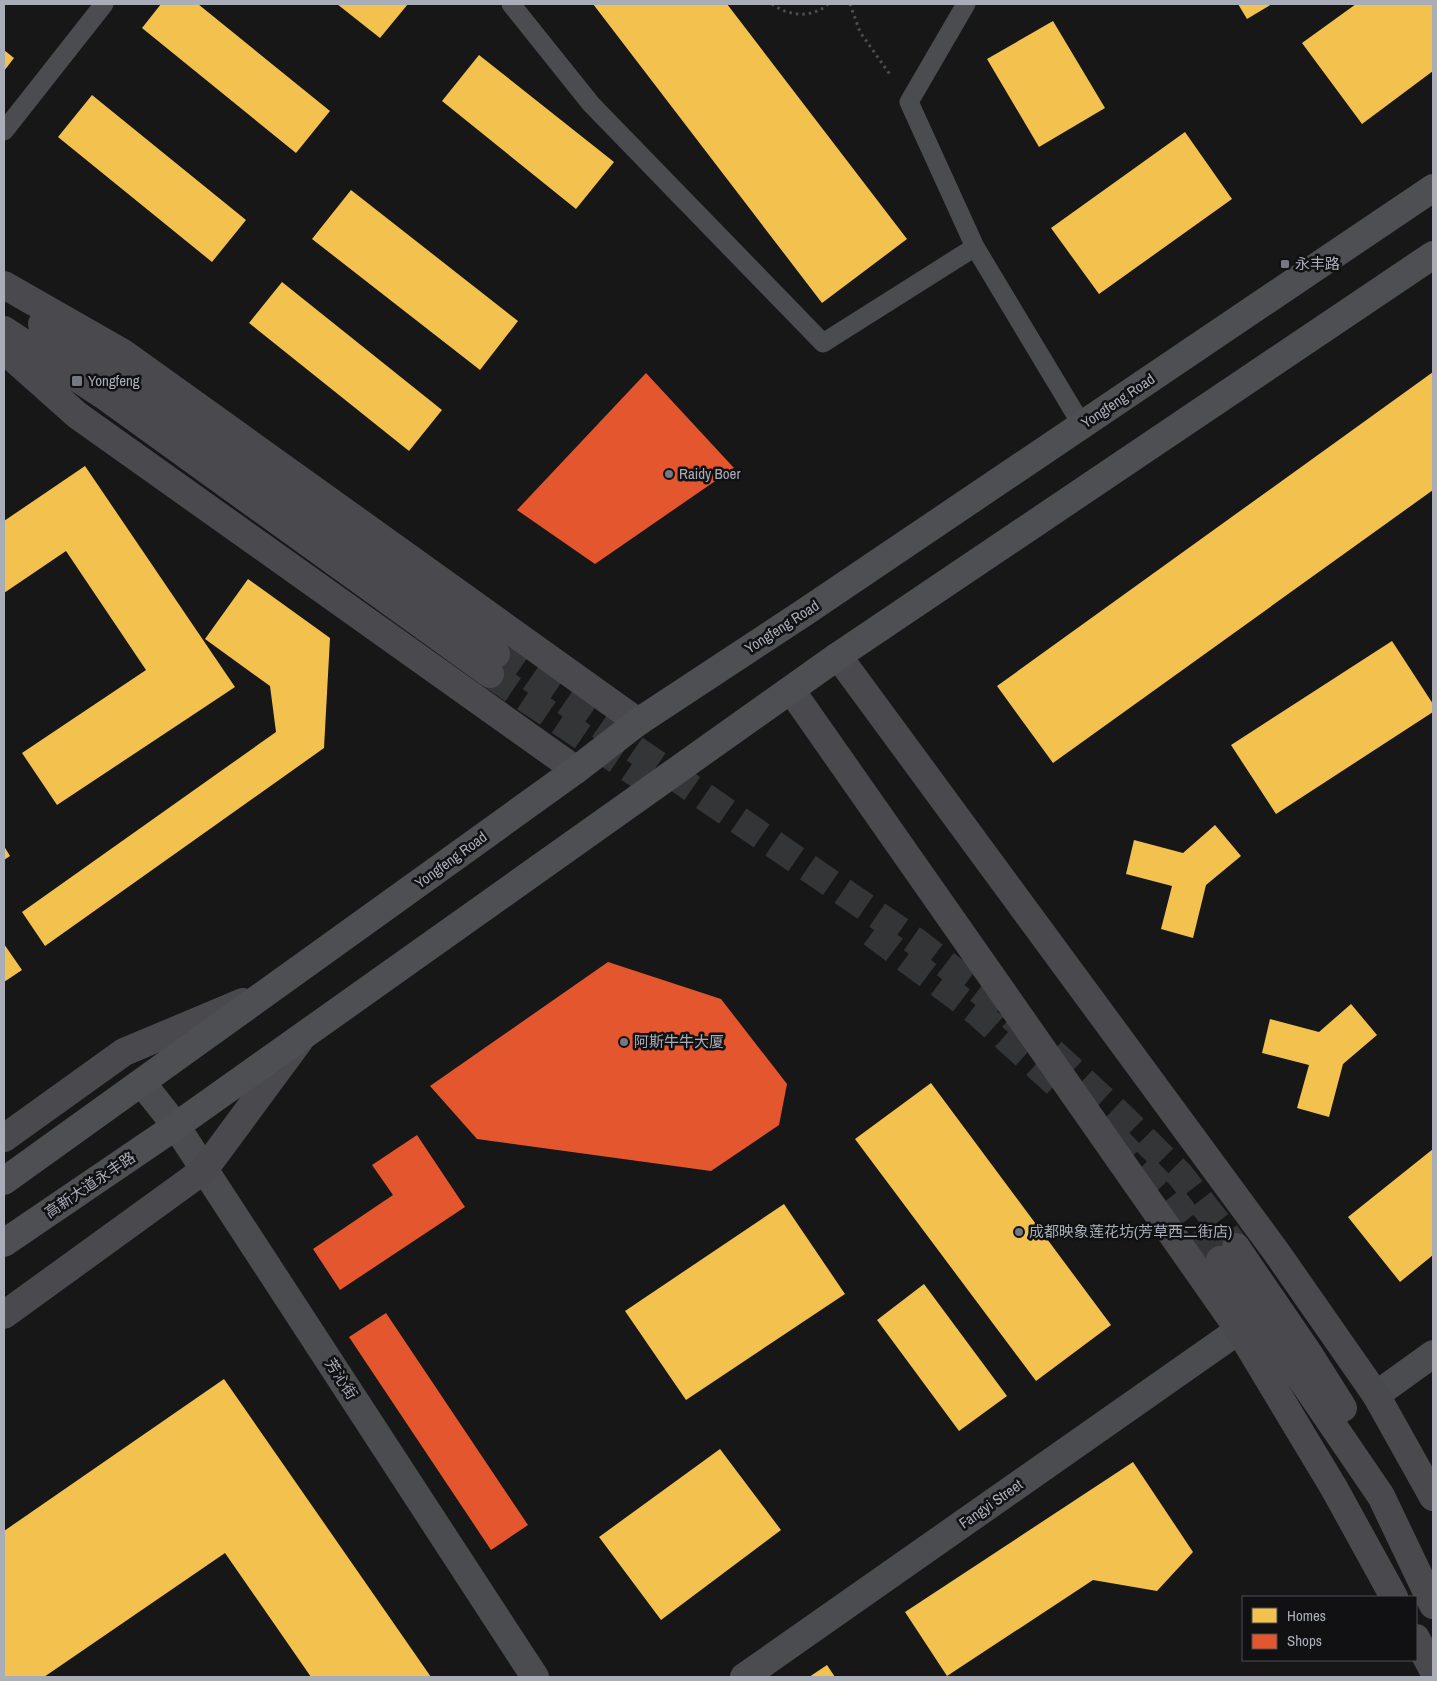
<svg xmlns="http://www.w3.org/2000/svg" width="1437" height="1681" font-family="'Archivo Narrow','Noto Sans SC',sans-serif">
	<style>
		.homes { fill: #f2c14e }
		.shops { fill: #e4572e }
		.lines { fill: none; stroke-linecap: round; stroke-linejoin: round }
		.secondary-tunnel { stroke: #343537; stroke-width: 28; stroke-dasharray: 28 14; stroke-linecap: butt }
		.path { stroke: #4d4e52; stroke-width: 3; stroke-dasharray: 2.5 4; stroke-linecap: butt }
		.lane { stroke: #4b4c50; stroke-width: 19 }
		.street { stroke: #4b4c50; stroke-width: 28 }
		.secondary { stroke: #4a4a4e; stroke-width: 28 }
		.primary { stroke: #4d4f52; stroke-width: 28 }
		.poi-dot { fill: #757880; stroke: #111113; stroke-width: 2 }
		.labels { text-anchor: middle; stroke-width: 5; stroke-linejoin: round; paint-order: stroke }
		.poi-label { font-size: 15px; fill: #a8adb8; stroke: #111113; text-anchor: start }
		.street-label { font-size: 15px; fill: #a8adb8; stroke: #111113 }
	</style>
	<rect width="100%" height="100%" fill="#171717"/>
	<path class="homes" d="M 161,4 L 198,4 L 330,111 L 296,153 L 142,28 Z
		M 337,4 L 408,4 L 380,38 Z
		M 593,4 L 727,4 L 907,239 L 822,303 Z
		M 1238,4 L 1272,4 L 1247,19 Z
		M 1356,4 L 1433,4 L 1433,71 L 1362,124 L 1302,43 Z
		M 1053,21 L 1105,108 L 1039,147 L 987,59 Z
		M 4,50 L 14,58 L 4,71 Z
		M 479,55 L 614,162 L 576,209 L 442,101 Z
		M 92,95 L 246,220 L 212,262 L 58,137 Z
		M 1185,132 L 1232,199 L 1099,294 L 1051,228 Z
		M 351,190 L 518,321 L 480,370 L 312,239 Z
		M 282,282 L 442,410 L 409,451 L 249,323 Z
		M 1433,372 L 1433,490 L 1053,763 L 997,686 Z
		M 85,466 L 235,687 L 57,805 L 22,753 L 146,670 L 66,551 L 4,593 L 4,521 Z
		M 248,579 L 330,638 L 324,748 L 45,946 L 22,912 L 276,732 L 270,686 L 205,639 Z
		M 1392,641 L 1433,704 L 1433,712 L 1276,814 L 1231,745 Z
		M 1215,825 L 1241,856 L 1206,885 L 1193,938 L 1161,929 L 1172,886 L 1126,874 L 1134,840 L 1183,853 Z
		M 4,846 L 10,856 L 4,860 Z
		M 4,944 L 22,970 L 4,982 Z
		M 1351,1004 L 1377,1035 L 1343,1064 L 1329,1117 L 1297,1108 L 1309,1065 L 1262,1053 L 1270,1019 L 1319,1032 Z
		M 931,1083 L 1111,1325 L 1036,1381 L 855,1139 Z
		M 1433,1149 L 1433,1255 L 1400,1282 L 1348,1217 Z
		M 784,1204 L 845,1294 L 686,1400 L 625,1311 Z
		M 924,1284 L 1007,1396 L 959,1431 L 877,1320 Z
		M 224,1379 L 431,1677 L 311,1677 L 225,1553 L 44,1677 L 4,1677 L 4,1531 Z
		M 720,1449 L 781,1530 L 661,1620 L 599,1537 Z
		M 1133,1462 L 1193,1552 L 1157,1591 L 1093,1580 L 947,1676 L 905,1612 Z
		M 827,1665 L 835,1677 L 809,1677 Z"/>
	<path class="shops" d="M 646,373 L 734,468 L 595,564 L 517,510 Z
		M 608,962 L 721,999 L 787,1084 L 779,1125 L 711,1171 L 477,1139 L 430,1086 Z
		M 417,1135 L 465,1207 L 340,1290 L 313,1249 L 393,1195 L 372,1165 Z
		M 386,1313 L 528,1525 L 491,1550 L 349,1337 Z"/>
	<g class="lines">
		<path class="secondary-tunnel" d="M 496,654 L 915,941 L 987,996 L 1018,1022
			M 490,674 L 657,787
			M 872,933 L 977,1012 L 1065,1091
			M 1052,1052 L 1125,1120 L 1181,1176 L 1236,1247
			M 1113,1136 L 1169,1194 L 1220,1260"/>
		<path class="path" d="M 772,4 C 788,16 812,19 828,4
			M 850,4 L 860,32 L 891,76"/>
		<path class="lane" d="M 511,4 L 591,104 L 823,343 L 975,247
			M 966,4 L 909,102 L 975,247 L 1082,425
			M 4,131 L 104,4"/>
		<path class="street" d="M 142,1083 L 176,1126 L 535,1677
			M 1376,1395 L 1433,1354
			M 744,1677 L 1239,1330"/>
		<path class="secondary" d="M 4,285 L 123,353 L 638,722
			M 42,324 L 496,654
			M 4,330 L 103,395 L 490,674
			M 4,350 L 77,415 L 576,770
			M 838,656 L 1277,1253 L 1376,1395 L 1433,1497
			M 791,690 L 1239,1330 L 1334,1488 L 1394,1597
			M 4,1138 L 124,1052 L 243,1002
			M 1236,1247 L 1309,1354 L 1343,1408
			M 1220,1260 L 1381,1496 L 1433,1605
			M 4,1315 L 204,1170 L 300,1040
			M 1416,1638 L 1433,1670"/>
		<path class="primary" d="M 4,1181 L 576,770 L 638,722 L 805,612 L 1433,188
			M 4,1243 L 176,1126 L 838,656 L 1433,255"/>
	</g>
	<g class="poi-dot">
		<rect x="1280" y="259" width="10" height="10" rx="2.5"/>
		<rect x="71" y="375" width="12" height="12" rx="2.5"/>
		<circle cx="669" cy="474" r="5"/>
		<circle cx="624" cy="1042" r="5"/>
		<circle cx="1019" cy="1232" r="5"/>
	</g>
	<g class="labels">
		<g class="poi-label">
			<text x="1295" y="269">永丰路</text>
			<text x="88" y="386">Yongfeng</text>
			<text x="679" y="479">Raidy Boer</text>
			<text x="634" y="1047">阿斯牛牛大厦</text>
			<text x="1029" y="1237">成都映象莲花坊(芳草西二街店)</text>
		</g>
		<g class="street-label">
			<text transform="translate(1118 401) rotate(-34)" y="5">Yongfeng Road</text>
			<text transform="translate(782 627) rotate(-33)" y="5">Yongfeng Road</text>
			<text transform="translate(451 860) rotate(-36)" y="5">Yongfeng Road</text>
			<text transform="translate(90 1185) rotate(-34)" y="5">高新大道永丰路</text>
			<text transform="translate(341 1379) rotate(57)" y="5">芳沁街</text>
			<text transform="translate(991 1504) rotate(-35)" y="5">Fangyi Street</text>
		</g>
	</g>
	<rect width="1437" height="1681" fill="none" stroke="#a8adb8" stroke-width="10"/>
	<rect x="1242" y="1596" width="175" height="65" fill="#111113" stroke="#4d4f55"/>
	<rect x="1252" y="1608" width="25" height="15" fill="#f2c14e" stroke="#4d4f55"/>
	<text x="1287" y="1621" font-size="15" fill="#a8adb8">Homes</text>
	<rect x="1252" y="1634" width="25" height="15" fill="#e4572e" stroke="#4d4f55"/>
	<text x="1287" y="1646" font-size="15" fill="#a8adb8">Shops</text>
</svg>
